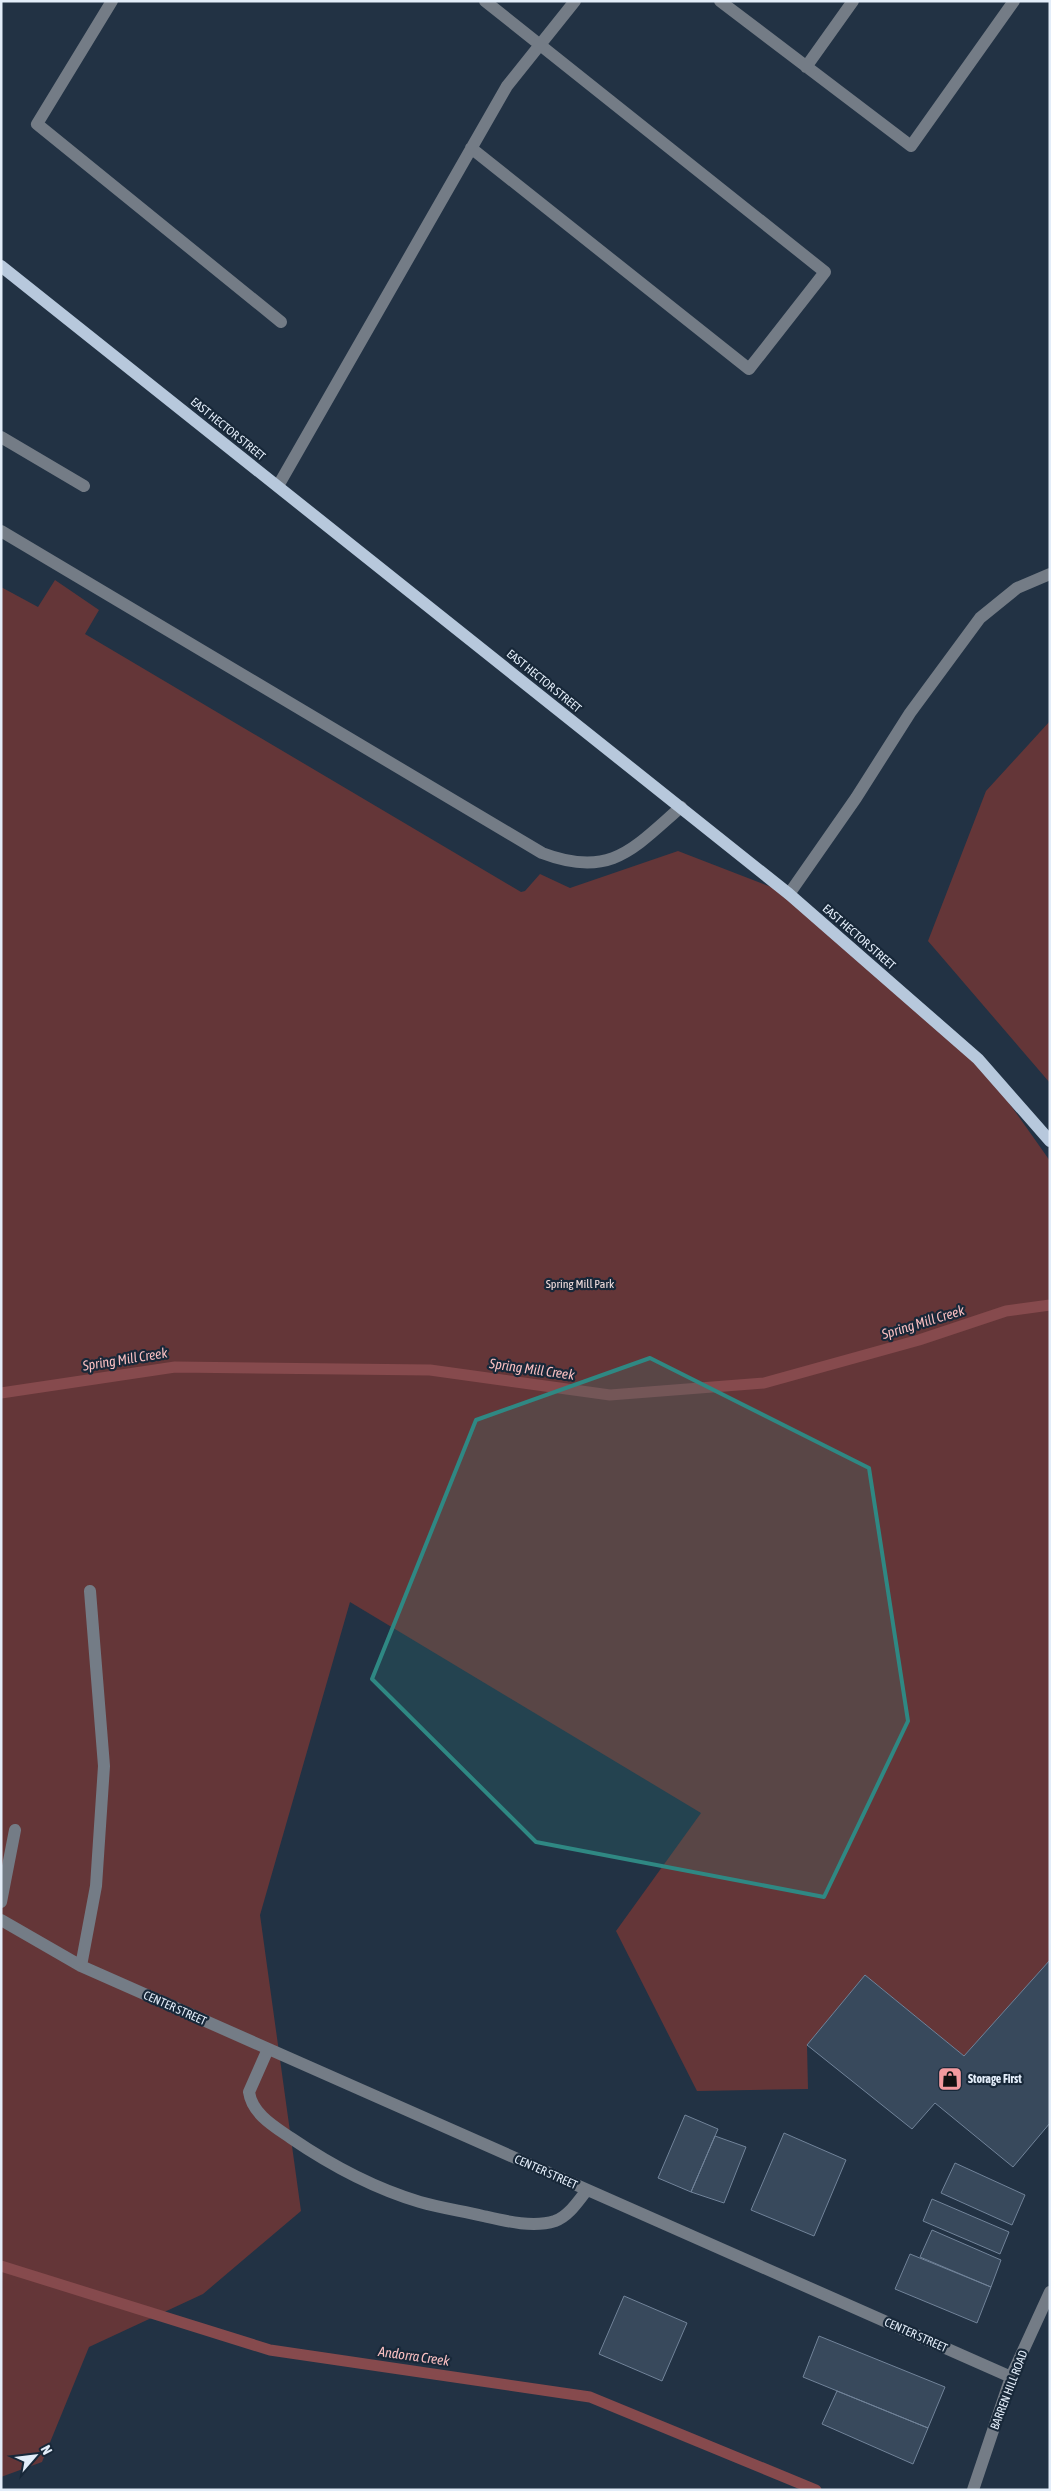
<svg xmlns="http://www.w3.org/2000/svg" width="1051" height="2491" font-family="'Asap Condensed',sans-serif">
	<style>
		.green { fill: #643638 }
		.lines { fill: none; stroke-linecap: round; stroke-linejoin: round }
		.stream { stroke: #864a4d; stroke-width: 11 }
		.building { fill: #38495c; stroke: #718399 }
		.minor { stroke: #747c86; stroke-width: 12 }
		.major { stroke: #b7c8dc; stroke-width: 12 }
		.marked { fill: #2f8883; fill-opacity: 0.2; stroke: #2f8883; stroke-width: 4; stroke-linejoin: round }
		.labels { text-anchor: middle; stroke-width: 4.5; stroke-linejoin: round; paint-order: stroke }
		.street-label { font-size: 12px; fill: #e3edf9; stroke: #182839 }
		.park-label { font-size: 12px; fill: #f3dfdf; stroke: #182839 }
		.poi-label { font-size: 12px; font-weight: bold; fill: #e3edf9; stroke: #182839; text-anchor: start }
		.water-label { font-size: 14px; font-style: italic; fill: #f9bfc1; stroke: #182839 }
	</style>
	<rect width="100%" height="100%" fill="#223244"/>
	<path class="green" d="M 55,580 L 99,610 L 85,634 L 521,892 L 525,891 L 540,874 L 570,888 L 678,851 L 789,894 L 978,1059 L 1050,1161 L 1050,1960 L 964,2056 L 865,1975 L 807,2045 L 808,2089 L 697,2091 L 616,1931 L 701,1813 L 350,1602 L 260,1915 L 301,2211 L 203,2294 L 89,2347 L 42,2462 L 1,2477 L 1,587 L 38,607 Z
		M 1050,721 L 1050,1083 L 928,941 L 986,791 Z"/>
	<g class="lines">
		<path class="stream" d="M 1,1393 L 175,1367 L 430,1370 L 610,1395 L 764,1383 L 919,1340 L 1006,1311 L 1050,1305
			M 1,2266 L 270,2350 L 590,2397 L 816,2490"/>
	</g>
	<path class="building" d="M 1050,1960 L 1050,2123 L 1013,2167 L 935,2103 L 912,2129 L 807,2045 L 865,1975 L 964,2056 Z
		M 685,2115 L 718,2129 L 691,2192 L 658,2178 Z
		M 784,2133 L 846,2160 L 814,2236 L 751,2210 Z
		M 715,2136 L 746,2147 L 724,2203 L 691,2192 Z
		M 955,2163 L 1025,2195 L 1012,2225 L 941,2193 Z
		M 932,2199 L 1009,2232 L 1000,2254 L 923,2221 Z
		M 932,2230 L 1001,2260 L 991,2287 L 920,2257 Z
		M 910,2254 L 991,2287 L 977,2323 L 895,2289 Z
		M 624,2296 L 687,2323 L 662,2381 L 599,2354 Z
		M 819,2336 L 945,2387 L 928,2428 L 803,2377 Z
		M 837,2391 L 928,2428 L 913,2464 L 822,2424 Z"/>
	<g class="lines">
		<path class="minor" d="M 112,1 L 37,124 L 281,322
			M 720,1 L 911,146 L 1014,1
			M 806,67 L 853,1
			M 471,148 L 749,369 L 825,272 L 485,1
			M 1,437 L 84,486
			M 278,486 L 507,86 L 575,1
			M 1,531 L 542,853 C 610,879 633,849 681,807
			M 789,894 L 856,798 L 910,713 L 980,618 L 1017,588 L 1050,574
			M 1,1902 L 15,1830
			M 1,1920 L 81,1966 L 1011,2377
			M 81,1966 L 96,1886 L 104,1766 L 90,1591
			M 268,2049 L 249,2092 C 252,2114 275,2127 291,2138 C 332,2166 373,2188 420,2202 C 441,2208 462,2211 483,2216 C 505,2221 533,2228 555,2221 C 569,2216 578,2201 587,2190
			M 973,2490 L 1011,2377 L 1050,2292"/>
		<path class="major" d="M 1,266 L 789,894 L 978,1059 L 1050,1141"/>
	</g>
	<path class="marked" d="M 650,1358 L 869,1468 L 908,1721 L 824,1897 L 536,1842 L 372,1679 L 476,1420 Z"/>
	<defs>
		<symbol id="shop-square" viewBox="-11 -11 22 22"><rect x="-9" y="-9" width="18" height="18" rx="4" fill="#f49b9f" stroke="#182839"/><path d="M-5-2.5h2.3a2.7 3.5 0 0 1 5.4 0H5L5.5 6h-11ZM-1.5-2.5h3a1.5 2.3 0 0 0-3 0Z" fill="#111"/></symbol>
	</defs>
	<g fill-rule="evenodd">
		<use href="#shop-square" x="936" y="2065" width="28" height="28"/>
	</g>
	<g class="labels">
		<g class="street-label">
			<text transform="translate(228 429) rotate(39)" y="4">EAST HECTOR STREET</text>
			<text transform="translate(544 681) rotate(39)" y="4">EAST HECTOR STREET</text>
			<text transform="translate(859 937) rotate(41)" y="4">EAST HECTOR STREET</text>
			<text transform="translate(175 2008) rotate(24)" y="4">CENTER STREET</text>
			<text transform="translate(546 2172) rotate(24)" y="4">CENTER STREET</text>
			<text transform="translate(916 2335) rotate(24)" y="4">CENTER STREET</text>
			<text transform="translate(1009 2390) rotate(-69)" y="4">BARREN HILL ROAD</text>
		</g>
		<g class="park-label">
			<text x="580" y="1288">Spring Mill Park</text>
		</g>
		<g class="poi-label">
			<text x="968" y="2083">Storage First</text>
		</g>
		<g class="water-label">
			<text transform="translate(923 1322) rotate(-17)" y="5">Spring Mill Creek</text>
			<text transform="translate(125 1359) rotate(-9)" y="5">Spring Mill Creek</text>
			<text transform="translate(532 1369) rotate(8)" y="5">Spring Mill Creek</text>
			<text transform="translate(414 2356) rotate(8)" y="5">Andorra Creek</text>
		</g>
	</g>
	<rect width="1051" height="2491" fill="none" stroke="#e3edf9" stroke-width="5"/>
	<g transform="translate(35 2456) rotate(62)" stroke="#182839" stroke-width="4" paint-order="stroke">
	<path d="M0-4L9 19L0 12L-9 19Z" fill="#e3edf9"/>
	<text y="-8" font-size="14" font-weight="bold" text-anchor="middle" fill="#e3edf9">N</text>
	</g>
</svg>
